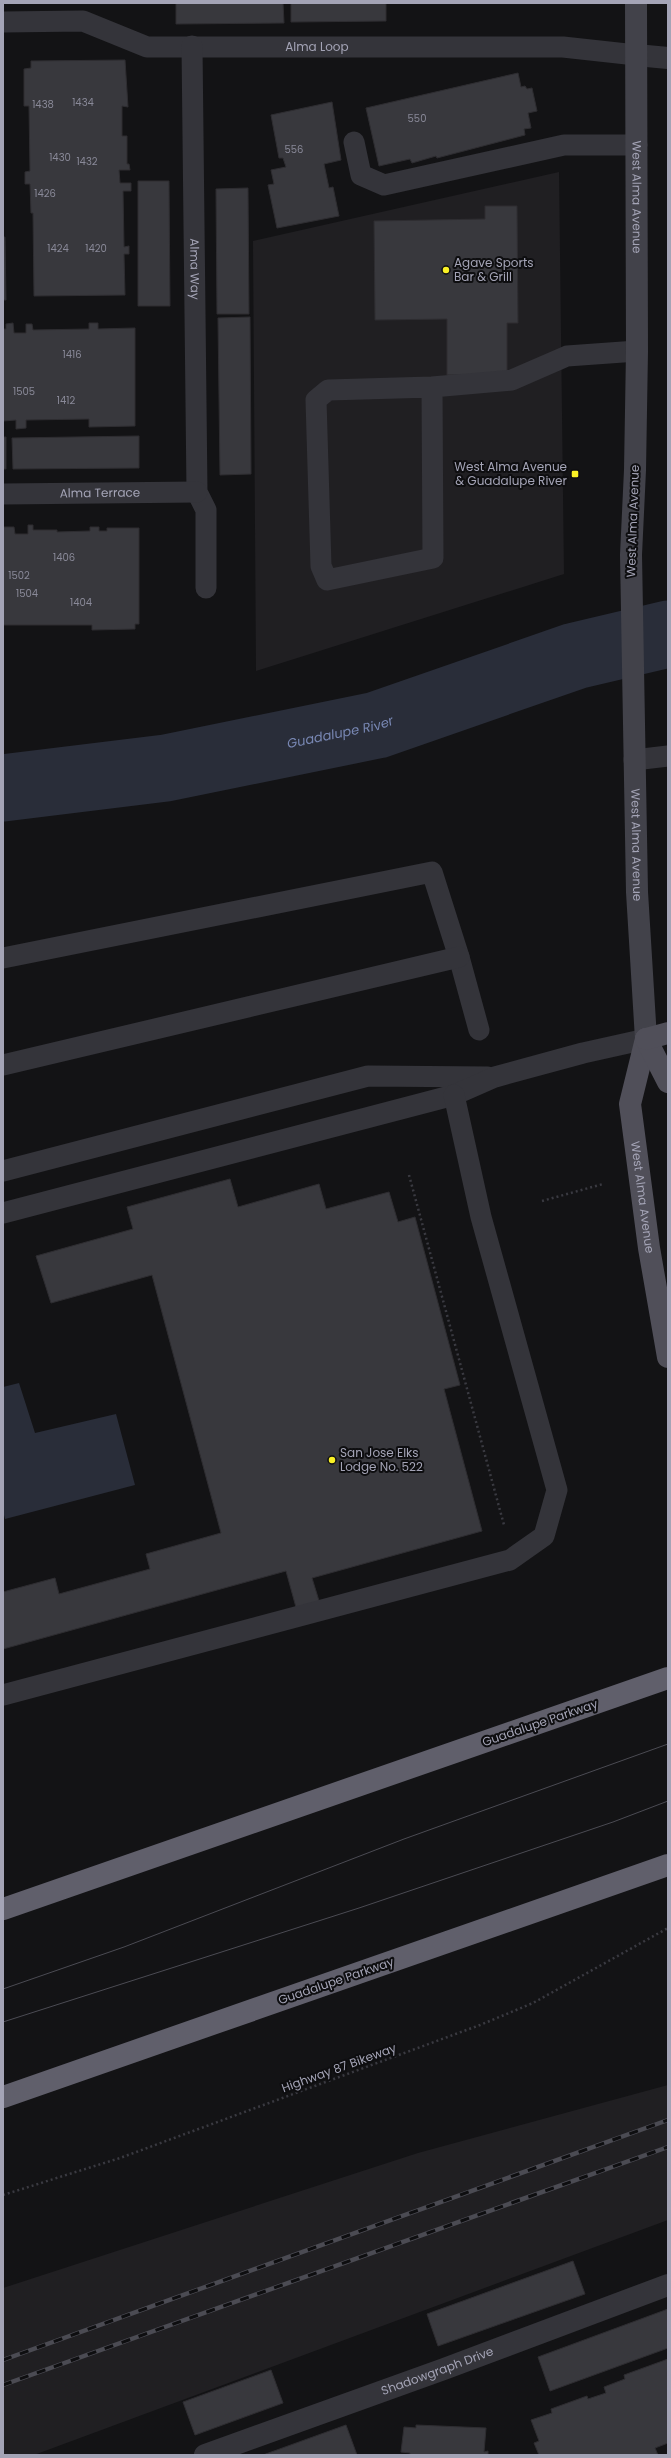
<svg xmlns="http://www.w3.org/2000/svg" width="671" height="2458" font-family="Poppins,sans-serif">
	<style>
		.built { fill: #201f22 }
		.water { fill: #292d39 }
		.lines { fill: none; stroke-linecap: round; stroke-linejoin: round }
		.river { stroke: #292d39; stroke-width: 67 }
		.building { fill: #38383d; stroke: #2e2d31 }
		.path { stroke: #3a3a41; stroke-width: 2.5; stroke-dasharray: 2 3; stroke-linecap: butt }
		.service { stroke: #34343a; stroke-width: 21 }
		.minor { stroke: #34343a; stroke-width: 22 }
		.secondary { stroke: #42424a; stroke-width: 22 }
		.primary { stroke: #504f59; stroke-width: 22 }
		.motorway { stroke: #605f6b; stroke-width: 22 }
		.tram { stroke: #4b4b53; stroke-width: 1 }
		.rail-casing { stroke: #4b4b53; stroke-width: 4.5 }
		.rail { stroke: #0e0e10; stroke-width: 3; stroke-dasharray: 9; stroke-linecap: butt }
		.poi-dot { fill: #faf125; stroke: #0e0e10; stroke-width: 1.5 }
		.labels { text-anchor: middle; stroke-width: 4; stroke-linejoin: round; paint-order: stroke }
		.number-label { font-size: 10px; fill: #898998 }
		.street-label { font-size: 12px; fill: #a4a4b6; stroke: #0e0e10 }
		.poi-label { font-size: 12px; fill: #a4a4b6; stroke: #0e0e10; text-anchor: start }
		.water-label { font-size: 13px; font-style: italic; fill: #7887b3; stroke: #0e0e10 }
	</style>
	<rect width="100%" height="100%" fill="#131315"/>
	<path class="built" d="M 559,172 L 564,574 L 256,671 L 253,241 Z
		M 668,2085 L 668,2220 L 34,2455 L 3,2455 L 3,2288 L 418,2153 Z"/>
	<path class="water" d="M 19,1383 L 35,1433 L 116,1414 L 135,1485 L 5,1519 L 3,1511 L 3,1387 Z"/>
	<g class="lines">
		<path class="river" id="s1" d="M 3,788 L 166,768 L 377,725 L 575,656 L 668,634"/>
	</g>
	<path class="building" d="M 176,3 L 283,3 L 284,23 L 176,24 Z
		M 291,3 L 386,3 L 386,21 L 291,22 Z
		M 125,60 L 128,107 L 122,106 L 122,136 L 127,136 L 127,164 L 129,164 L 130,170 L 119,170 L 120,183 L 131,183 L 131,191 L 123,191 L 124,247 L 129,246 L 129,254 L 124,254 L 125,295 L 34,296 L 33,213 L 31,213 L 30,184 L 25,184 L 25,172 L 30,171 L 29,106 L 24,106 L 24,69 L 31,68 L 31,61 Z
		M 518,73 L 521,87 L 525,86 L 527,89 L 532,88 L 537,111 L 528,113 L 531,128 L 524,129 L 525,135 L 437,158 L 436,156 L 412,163 L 410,159 L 379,166 L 366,108 Z
		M 332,102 L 341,160 L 324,164 L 329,188 L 333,187 L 339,216 L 277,228 L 268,185 L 274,184 L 271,170 L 286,167 L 283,158 L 279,158 L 271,115 Z
		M 138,181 L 169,181 L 170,306 L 138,306 Z
		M 248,188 L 249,314 L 217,314 L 216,189 Z
		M 485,206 L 517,206 L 518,323 L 507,323 L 507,374 L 447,375 L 447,319 L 375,320 L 374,221 L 485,219 Z
		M 3,237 L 5,237 L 6,300 L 3,300 Z
		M 250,317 L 251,474 L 220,475 L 218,318 Z
		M 13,323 L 14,333 L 26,333 L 26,324 L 32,324 L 33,330 L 89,329 L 89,323 L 98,323 L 98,329 L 135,328 L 135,426 L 89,427 L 89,419 L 26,420 L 26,428 L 16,429 L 16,420 L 3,421 L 3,329 L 6,329 L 6,324 Z
		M 139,436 L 139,468 L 13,469 L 12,438 Z
		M 3,437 L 6,437 L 6,469 L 3,469 Z
		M 28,525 L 33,525 L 33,530 L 57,530 L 57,532 L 90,531 L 90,527 L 99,527 L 99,531 L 107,531 L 107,528 L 139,528 L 139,624 L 135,624 L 135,629 L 92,630 L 92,625 L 3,625 L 3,527 L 14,527 L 15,534 L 28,534 Z
		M 230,1179 L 238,1207 L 319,1184 L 326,1209 L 389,1192 L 398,1222 L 415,1217 L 460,1385 L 444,1389 L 482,1531 L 312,1578 L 320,1604 L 297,1611 L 286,1571 L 3,1649 L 3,1592 L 55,1578 L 59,1594 L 150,1569 L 146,1554 L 221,1533 L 152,1275 L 51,1303 L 36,1256 L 133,1229 L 127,1207 Z
		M 573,2261 L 585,2294 L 438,2346 L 427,2314 Z
		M 668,2309 L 668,2348 L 550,2391 L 538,2357 Z
		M 668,2359 L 668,2443 L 655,2448 L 658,2455 L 539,2455 L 534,2443 L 539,2441 L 531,2420 L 552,2413 L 551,2409 L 587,2396 L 588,2399 L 606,2393 L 604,2387 L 625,2379 L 624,2375 Z
		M 271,2370 L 283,2403 L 195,2435 L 183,2402 Z
		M 346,2425 L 357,2455 L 263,2455 Z
		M 416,2425 L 486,2428 L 484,2452 L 488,2451 L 488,2455 L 410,2455 L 410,2453 L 401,2452 L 404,2427 L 416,2428 Z"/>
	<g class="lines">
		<path class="path" d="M 409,1175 L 504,1525
			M 542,1201 L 603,1184
			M 3,2195 L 120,2158 L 480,2025 L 533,2003 L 668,1928"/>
		<g class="service">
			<path id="s2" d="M 3,22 L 83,21 L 147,47 L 563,47 L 636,55"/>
			<path id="s3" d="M 192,46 L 197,492 L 206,510 L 206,588"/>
			<path d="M 354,142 L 361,175 L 384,185 L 564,145 L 637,145"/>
			<path d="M 432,387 L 433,558 L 327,580 L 321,566 L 316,400 L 328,390 L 432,387 L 512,380 L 567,356 L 637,351"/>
			<path id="s4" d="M 3,494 L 197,492"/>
			<path d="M 634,760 L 668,756"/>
			<path d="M 3,958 L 432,872 L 459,957 L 479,1030"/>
			<path d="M 3,1065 L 459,957"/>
			<path d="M 3,1171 L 368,1076 L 488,1077"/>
			<path d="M 3,1213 L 454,1095 L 495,1077 L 583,1053 L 646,1039"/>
			<path d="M 3,1695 L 510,1560 L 544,1536 L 557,1490 L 481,1217 L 454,1095"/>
		</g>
		<g class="minor">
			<path d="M 636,55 L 668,58"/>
			<path id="s5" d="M 205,2455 L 444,2369 L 668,2285"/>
		</g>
		<path class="secondary" id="s6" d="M 636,3 L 637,351 L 635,470 L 631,555 L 637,892 L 646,1039"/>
		<g class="primary">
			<path id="s7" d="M 646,1039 L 630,1104 L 649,1248 L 668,1357"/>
			<path d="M 646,1039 L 668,1082"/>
			<path d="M 646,1039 L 668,1033"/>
		</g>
		<path class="motorway" d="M 3,1909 L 668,1678
			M 3,2097 L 668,1865"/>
		<path class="tram" d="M 3,1989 L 124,1947 L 404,1839 L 668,1744
			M 3,2022 L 359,1908 L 613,1822 L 668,1801"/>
		<defs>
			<path id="rail" d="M 3,2360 L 668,2120
				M 3,2385 L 668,2147"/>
		</defs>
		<use href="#rail" class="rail-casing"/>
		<use href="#rail" class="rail"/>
	</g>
	<g class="poi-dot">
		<circle cx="446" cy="270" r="4"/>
		<rect x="571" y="470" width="8" height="8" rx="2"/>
		<circle cx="332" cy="1460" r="4"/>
	</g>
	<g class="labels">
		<g class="number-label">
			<text x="83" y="106">1434</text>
			<text x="43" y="108">1438</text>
			<text x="417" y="122">550</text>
			<text x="294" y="153">556</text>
			<text x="60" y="161">1430</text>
			<text x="87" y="165">1432</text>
			<text x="45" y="197">1426</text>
			<text x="58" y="252">1424</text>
			<text x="96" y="252">1420</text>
			<text x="72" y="358">1416</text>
			<text x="24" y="395">1505</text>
			<text x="66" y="404">1412</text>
			<text x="64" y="561">1406</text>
			<text x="19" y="579">1502</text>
			<text x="27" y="597">1504</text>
			<text x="81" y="606">1404</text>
		</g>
		<g class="street-label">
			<text dy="4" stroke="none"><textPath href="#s2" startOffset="319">Alma Loop</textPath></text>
			<text dy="4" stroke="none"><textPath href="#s6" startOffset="194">West Alma Avenue</textPath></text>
			<text dy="4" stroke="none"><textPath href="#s3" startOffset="223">Alma Way</textPath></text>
			<text dy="4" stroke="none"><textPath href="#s4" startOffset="97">Alma Terrace</textPath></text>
			<text transform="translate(633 521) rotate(-88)" y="4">West Alma Avenue</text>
			<text dy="4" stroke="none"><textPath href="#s6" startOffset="842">West Alma Avenue</textPath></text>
			<text dy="4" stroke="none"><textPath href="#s7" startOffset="161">West Alma Avenue</textPath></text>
			<text transform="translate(540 1723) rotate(-19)" y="4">Guadalupe Parkway</text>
			<text transform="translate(336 1981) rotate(-19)" y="4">Guadalupe Parkway</text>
			<text transform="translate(339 2068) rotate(-20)" y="4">Highway 87 Bikeway</text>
			<text dy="4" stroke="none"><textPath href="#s5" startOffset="247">Shadowgraph Drive</textPath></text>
		</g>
		<g class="poi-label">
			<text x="454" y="267">Agave Sports<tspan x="454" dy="14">Bar &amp; Grill</tspan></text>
			<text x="567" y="471" text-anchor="end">West Alma Avenue<tspan x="567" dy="14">&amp; Guadalupe River</tspan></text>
			<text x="340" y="1457">San Jose Elks<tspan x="340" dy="14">Lodge No. 522</tspan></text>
		</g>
		<g class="water-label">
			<text dy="5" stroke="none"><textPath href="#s1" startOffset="342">Guadalupe River</textPath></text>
		</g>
	</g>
	<rect width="671" height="2458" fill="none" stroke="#a4a4b6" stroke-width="8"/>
</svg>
